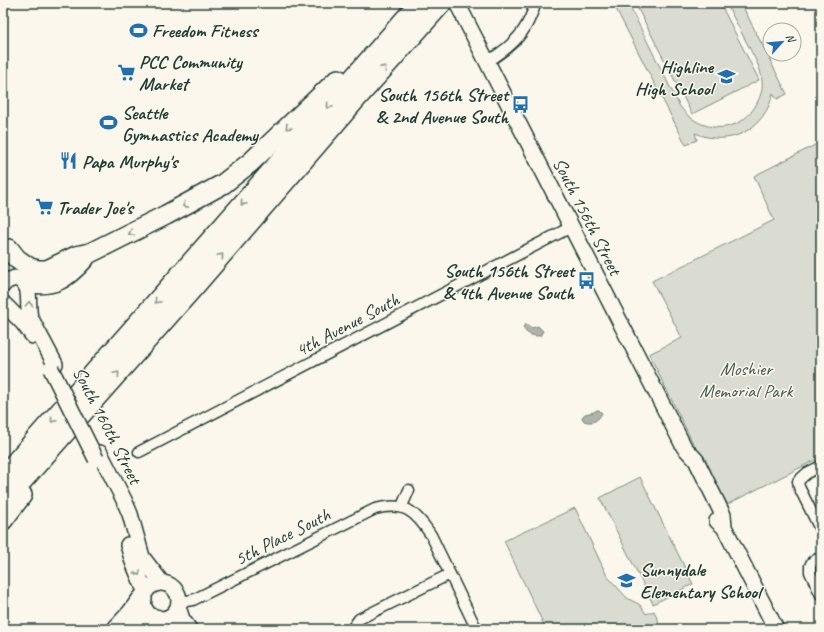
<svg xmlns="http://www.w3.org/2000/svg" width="824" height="632" font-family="Caveat,sans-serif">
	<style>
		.green { fill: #dbdcd1; stroke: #7d8c82 }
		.water { fill: #adb4aa; stroke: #74847b }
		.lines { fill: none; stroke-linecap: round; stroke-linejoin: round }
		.street-casing { stroke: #1f3d34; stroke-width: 13 }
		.secondary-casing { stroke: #1f3d34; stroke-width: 18 }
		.highway-casing { stroke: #1f3d34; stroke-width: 22 }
		.street { stroke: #fbf7ec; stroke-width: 10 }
		.secondary { stroke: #fbf7ec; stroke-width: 15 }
		.highway { stroke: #fbf7ec; stroke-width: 19 }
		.secondary-bridge-casing { stroke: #1f3d34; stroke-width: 18; stroke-linecap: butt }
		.secondary-bridge { stroke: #fbf7ec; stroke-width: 15 }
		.oneway { stroke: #8d9a90 }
		.labels { text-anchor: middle; stroke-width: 3; stroke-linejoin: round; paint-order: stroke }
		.poi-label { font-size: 19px; font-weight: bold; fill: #1f3d34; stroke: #fbf7ec; text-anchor: start }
		.street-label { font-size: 19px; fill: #1f3d34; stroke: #fbf7ec }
		.park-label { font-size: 19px; fill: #455d53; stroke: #fbf7ec }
	</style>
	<rect width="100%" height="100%" fill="#fbf7ec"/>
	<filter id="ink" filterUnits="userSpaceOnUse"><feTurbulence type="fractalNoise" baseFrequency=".025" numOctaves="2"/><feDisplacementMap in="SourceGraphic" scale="8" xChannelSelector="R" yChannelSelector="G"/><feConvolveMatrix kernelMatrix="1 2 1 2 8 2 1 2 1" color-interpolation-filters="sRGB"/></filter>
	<g filter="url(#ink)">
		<path class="green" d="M 613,3 L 628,3 L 679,105 C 699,135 742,136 758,101 C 761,95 763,88 762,80 C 761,68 754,57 749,47 C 741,32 734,18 726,3 L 741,3 L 787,94 L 777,99 L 773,93 C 765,130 729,148 695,133 L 697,140 L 686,145 Z
			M 635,3 L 720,3 L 759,80 L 692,114 Z
			M 821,142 L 821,457 L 724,506 L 649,354 L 682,338 L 652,281 L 774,220 L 754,176 Z
			M 640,477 L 693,584 L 653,604 L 600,498 Z
			M 575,508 L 607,576 L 627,598 L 640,605 L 646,614 L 654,611 L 659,622 L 645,629 L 546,629 L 504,541 Z"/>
		<path class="water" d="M 526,324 L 532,328 L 538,326 L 543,331 L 540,336 C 533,336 526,335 523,327 Z
			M 597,410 L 599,410 L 602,413 C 598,421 592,424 584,421 L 582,418 C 584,411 591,415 597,410 Z"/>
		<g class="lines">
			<defs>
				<path id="street" d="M 487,62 C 501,53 517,42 526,26 C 530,19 533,11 536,3
					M 139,452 L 571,227
					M 821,466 L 807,473 L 798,481 L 799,487 L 821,531
					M 402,506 L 409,490
					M 821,557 L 812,562 L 810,566 L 810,572 L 821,595
					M 179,602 L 193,600 L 375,509 C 404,501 415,511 431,535 L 476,628
					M 352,629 L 359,619 L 450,574"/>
				<path id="secondary" d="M 457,3 L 684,447 L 696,460 L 723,515 L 724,527
					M 3,285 L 7,281 L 15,278 L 25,282 C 31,293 27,305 30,317 L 55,364
					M 3,303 L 23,323 L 33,336
					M 100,453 L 124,500 L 130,514 L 142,557 L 162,583
					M 717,521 L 724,527 L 776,629
					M 128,545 L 133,562 L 145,591
					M143 601a18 18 0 1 1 36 0a18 18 0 1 1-36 0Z
					M 178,607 L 182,619 L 189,629
					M 161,619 L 175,629"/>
				<path id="highway" d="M 9,249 L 17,259 L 30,268 L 38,270 L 47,270 L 76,256 L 90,253 L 166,215 L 223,184 L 251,162 L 338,79
					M 25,282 C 54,288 66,279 85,258
					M 3,476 L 419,3
					M 3,503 L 195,286 L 358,97 L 442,3
					M 3,520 L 22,495
					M 117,629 L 131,614 L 142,599
					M 129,629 L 143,620 L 156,619"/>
			</defs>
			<use href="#street" class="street-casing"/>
			<use href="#secondary" class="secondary-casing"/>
			<use href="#highway" class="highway-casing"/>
			<use href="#street" class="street"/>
			<use href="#secondary" class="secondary"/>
			<use href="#highway" class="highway"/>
			<defs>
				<path id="secondary-bridge" d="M 51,369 L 96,459"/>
			</defs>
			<use href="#secondary-bridge" class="secondary-bridge-casing"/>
			<use href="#secondary-bridge" class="secondary-bridge"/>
		</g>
		<defs><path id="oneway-chevron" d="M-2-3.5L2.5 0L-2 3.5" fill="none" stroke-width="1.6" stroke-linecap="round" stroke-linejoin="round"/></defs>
		<g class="oneway">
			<use href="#oneway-chevron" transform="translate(384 68) rotate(-48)"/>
			<use href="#oneway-chevron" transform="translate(329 106) rotate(131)"/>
			<use href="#oneway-chevron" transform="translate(288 127) rotate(136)"/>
			<use href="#oneway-chevron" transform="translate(243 203) rotate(131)"/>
			<use href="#oneway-chevron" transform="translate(185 205) rotate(151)"/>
			<use href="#oneway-chevron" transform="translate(131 233) rotate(154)"/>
			<use href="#oneway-chevron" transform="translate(221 256) rotate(-49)"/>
			<use href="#oneway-chevron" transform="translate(157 301) rotate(131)"/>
			<use href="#oneway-chevron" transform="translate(29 304) rotate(-87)"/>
			<use href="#oneway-chevron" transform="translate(117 374) rotate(-49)"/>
			<use href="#oneway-chevron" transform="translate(53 420) rotate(131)"/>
			<use href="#oneway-chevron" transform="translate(138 573) rotate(65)"/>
		</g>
	</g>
	<defs>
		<symbol id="stadium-bare" viewBox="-9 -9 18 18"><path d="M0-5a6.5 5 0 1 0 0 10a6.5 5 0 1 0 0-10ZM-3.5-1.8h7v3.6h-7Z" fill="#1f6fb2" stroke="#fbf7ec" stroke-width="2.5" paint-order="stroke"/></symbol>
		<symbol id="supermarket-bare" viewBox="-9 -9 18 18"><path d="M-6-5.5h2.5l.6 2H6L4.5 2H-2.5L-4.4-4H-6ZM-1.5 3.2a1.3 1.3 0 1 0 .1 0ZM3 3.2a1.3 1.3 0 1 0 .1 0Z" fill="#1f6fb2" stroke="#fbf7ec" stroke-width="2.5" paint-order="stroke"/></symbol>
		<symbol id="school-bare" viewBox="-9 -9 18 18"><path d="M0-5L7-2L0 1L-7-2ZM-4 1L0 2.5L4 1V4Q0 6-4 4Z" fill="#1f6fb2" stroke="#fbf7ec" stroke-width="2.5" paint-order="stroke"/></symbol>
		<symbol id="bus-bare" viewBox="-9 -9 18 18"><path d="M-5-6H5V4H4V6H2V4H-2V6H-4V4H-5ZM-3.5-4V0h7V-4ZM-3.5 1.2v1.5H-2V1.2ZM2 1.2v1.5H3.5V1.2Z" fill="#1f6fb2" stroke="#fbf7ec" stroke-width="2.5" paint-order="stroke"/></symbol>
		<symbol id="restaurant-bare" viewBox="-9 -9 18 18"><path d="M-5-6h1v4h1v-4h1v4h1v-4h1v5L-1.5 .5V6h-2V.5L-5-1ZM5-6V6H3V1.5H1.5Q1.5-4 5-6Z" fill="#1f6fb2" stroke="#fbf7ec" stroke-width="2.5" paint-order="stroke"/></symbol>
	</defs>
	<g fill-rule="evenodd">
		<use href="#stadium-bare" x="126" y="18" width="25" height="25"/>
		<use href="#supermarket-bare" x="114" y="60" width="25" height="25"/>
		<use href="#school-bare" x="714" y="64" width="25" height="25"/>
		<use href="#bus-bare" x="508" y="92" width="25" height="25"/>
		<use href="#stadium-bare" x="96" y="110" width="25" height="25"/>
		<use href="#restaurant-bare" x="56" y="148" width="25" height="25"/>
		<use href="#supermarket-bare" x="32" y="194" width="25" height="25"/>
		<use href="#bus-bare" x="574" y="268" width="25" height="25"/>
		<use href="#school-bare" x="614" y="568" width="25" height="25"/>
	</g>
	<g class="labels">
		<g class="poi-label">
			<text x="152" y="37">Freedom Fitness</text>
			<text x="139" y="68">PCC Community<tspan x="139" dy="22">Market</tspan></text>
			<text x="713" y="73" text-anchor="end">Highline<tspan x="713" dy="22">High School</tspan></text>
			<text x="508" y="101" text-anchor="end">South 156th Street<tspan x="508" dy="22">&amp; 2nd Avenue South</tspan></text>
			<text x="122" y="119">Seattle<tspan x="122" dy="22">Gymnastics Academy</tspan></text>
			<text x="82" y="168">Papa Murphy's</text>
			<text x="57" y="214">Trader Joe's</text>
			<text x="574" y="277" text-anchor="end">South 156th Street<tspan x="574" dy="22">&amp; 4th Avenue South</tspan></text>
			<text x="640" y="576">Sunnydale<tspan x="640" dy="22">Elementary School</tspan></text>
		</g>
		<g class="street-label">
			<text transform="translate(588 216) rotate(63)" y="7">South 156th Street</text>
			<text transform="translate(347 324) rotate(-28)" y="7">4th Avenue South</text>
			<text transform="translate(108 425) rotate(63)" y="7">South 160th Street</text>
			<text transform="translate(282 536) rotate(-27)" y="7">5th Place South</text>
		</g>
		<g class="park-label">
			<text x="746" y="375">Moshier<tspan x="746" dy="22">Memorial Park</tspan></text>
		</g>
	</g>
	<rect width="824" height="632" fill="none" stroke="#fbf7ec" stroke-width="16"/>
	<rect x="8" y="8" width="808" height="616" fill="none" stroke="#1f3d34" stroke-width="1.5" filter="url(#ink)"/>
	<g transform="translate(782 42) rotate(63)"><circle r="19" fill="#fbf7ec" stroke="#a3ada2"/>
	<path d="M0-3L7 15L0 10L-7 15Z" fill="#1f6fb2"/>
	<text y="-6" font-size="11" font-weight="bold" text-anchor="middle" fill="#1f3d34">N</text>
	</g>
</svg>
